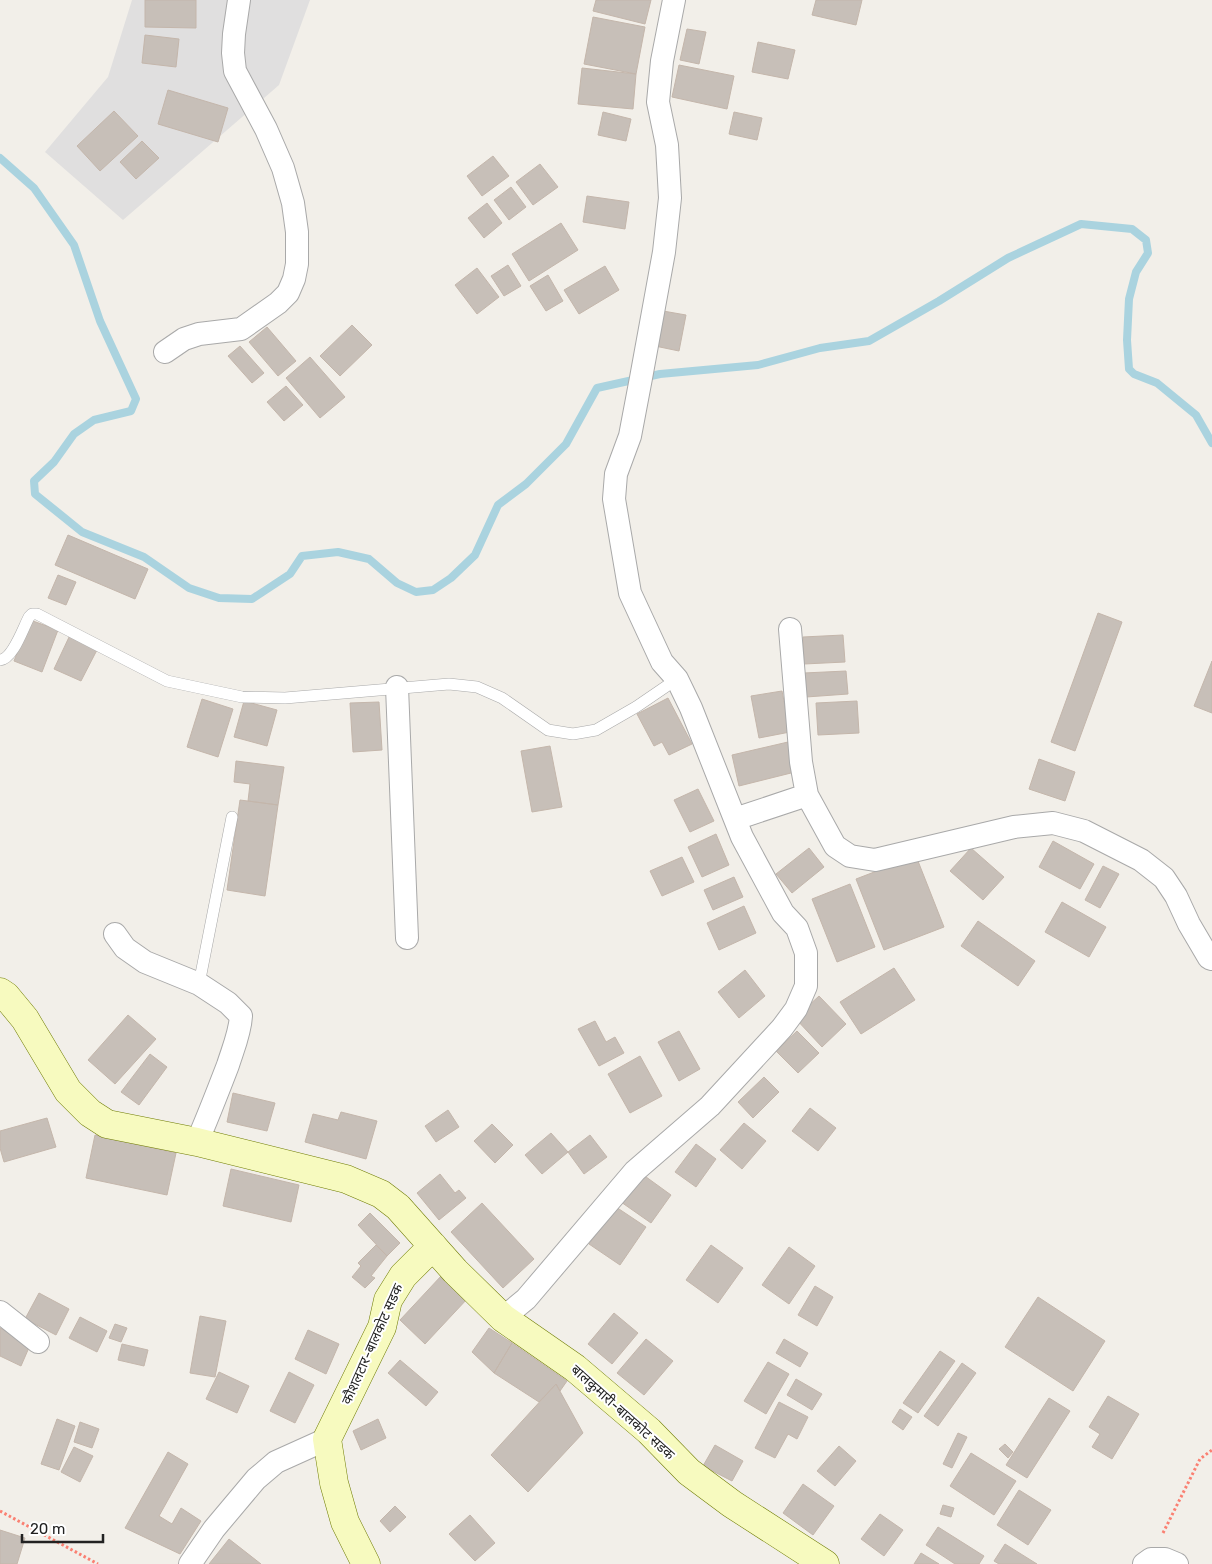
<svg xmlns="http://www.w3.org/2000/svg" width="1212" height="1564" font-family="Rubik,'Noto Sans Devanagari',sans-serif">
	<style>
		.residential { fill: #e0dfdf }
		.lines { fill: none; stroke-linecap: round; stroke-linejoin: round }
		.stream { stroke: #aad3df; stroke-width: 8 }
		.building { fill: #c7bfb8; stroke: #c4b6ab }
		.lane-casing { stroke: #a9a9a9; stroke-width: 12 }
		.street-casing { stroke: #a9a9a9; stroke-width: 24 }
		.secondary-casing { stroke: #707d05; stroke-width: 29 }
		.path { stroke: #fa8072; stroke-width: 3; stroke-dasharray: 2.5 2.5; stroke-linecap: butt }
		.lane { stroke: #fff; stroke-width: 11 }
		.street { stroke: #fff; stroke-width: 22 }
		.secondary { stroke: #f7fabf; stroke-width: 28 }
		.labels { text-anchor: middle; stroke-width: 4; stroke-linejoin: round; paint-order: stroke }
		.street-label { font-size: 14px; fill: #222; stroke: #fff }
	</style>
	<rect width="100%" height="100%" fill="#f2efe9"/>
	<path class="residential" d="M 132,0 L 310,0 L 279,85 L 123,220 L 45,152 L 108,77 Z"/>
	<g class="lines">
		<path class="stream" d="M 0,158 L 34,188 L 74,245 L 100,321 L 136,399 L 131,411 L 94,420 L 74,434 L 54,462 L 34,481 L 35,494 L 82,532 L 144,557 L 189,588 L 219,598 L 252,599 L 290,574 L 302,556 L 338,552 L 369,559 L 397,583 L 416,592 L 433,590 L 451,578 L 475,555 L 498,505 L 526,484 L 566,444 L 597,388 L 660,374 L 758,365 L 820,348 L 869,341 L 939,301 L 1008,258 L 1081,224 L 1132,229 L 1146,240 L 1148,253 L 1136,272 L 1129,299 L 1127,340 L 1129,369 L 1134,374 L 1157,383 L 1196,415 L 1212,443"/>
	</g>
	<path class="building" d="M 145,0 L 196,0 L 196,28 L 145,27 Z
		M 596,0 L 651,0 L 645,24 L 593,11 Z
		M 816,0 L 862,0 L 856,25 L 812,15 Z
		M 593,17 L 645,27 L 636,74 L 584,64 Z
		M 687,29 L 706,32 L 699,64 L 680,60 Z
		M 145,35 L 179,39 L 176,67 L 142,63 Z
		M 758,42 L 795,50 L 788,79 L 752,72 Z
		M 679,65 L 734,76 L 727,109 L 672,97 Z
		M 582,68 L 636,74 L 633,109 L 578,104 Z
		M 168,90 L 228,108 L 218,142 L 158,124 Z
		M 114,111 L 138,136 L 100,171 L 77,146 Z
		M 603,112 L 631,119 L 626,141 L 598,135 Z
		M 734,112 L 762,118 L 757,140 L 729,134 Z
		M 142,141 L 159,158 L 136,179 L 120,162 Z
		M 493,156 L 509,176 L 482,196 L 467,176 Z
		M 540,164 L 558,187 L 533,205 L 516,182 Z
		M 511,187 L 526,207 L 509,220 L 494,200 Z
		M 587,196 L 629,202 L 625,229 L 583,222 Z
		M 487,203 L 502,223 L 484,238 L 468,218 Z
		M 561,223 L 578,250 L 529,281 L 512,254 Z
		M 508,265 L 521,286 L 504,296 L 491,276 Z
		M 605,266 L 619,290 L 579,314 L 564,290 Z
		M 477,268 L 499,297 L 477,314 L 455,285 Z
		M 548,275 L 563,301 L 546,311 L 530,286 Z
		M 663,311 L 686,315 L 679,351 L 655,346 Z
		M 352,325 L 372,345 L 340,376 L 320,356 Z
		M 267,327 L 296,361 L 278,376 L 249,342 Z
		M 240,346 L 264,373 L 252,383 L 228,356 Z
		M 310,357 L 345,397 L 320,418 L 286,378 Z
		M 286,386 L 303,405 L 284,421 L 267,402 Z
		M 68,535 L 148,569 L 135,599 L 55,565 Z
		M 58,575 L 76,582 L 66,605 L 48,598 Z
		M 1098,613 L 1122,622 L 1075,751 L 1051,742 Z
		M 30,620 L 58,630 L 42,672 L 14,661 Z
		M 70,635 L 98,648 L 81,681 L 54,669 Z
		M 843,635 L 845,662 L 804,664 L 803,637 Z
		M 1212,661 L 1212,713 L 1194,706 Z
		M 846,671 L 848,694 L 806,697 L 804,673 Z
		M 782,691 L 790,732 L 759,738 L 751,696 Z
		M 668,698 L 692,744 L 669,755 L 662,742 L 654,746 L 637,714 Z
		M 202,699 L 233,709 L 218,757 L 187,747 Z
		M 244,701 L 277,710 L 267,746 L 234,737 Z
		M 857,701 L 859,733 L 818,735 L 816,703 Z
		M 379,702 L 382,750 L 353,752 L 350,703 Z
		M 788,742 L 795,772 L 739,786 L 732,755 Z
		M 550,746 L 562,807 L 532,812 L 521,751 Z
		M 1039,759 L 1075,772 L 1065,801 L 1029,789 Z
		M 236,761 L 284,767 L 278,805 L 248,801 L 250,784 L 234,782 Z
		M 698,789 L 714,821 L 690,832 L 674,800 Z
		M 240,800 L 278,805 L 265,896 L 227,890 Z
		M 716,834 L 729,865 L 702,877 L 688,847 Z
		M 1053,841 L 1094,864 L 1080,889 L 1039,867 Z
		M 809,848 L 824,867 L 792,893 L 776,874 Z
		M 971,848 L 1004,877 L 983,900 L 950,871 Z
		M 916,856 L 944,927 L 884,950 L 856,879 Z
		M 682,857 L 694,882 L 662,896 L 650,871 Z
		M 1103,866 L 1119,874 L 1100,908 L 1085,900 Z
		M 734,877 L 743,897 L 713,910 L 704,890 Z
		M 850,884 L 875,947 L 837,962 L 812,899 Z
		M 1062,902 L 1106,927 L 1089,957 L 1045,932 Z
		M 744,906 L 756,933 L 719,950 L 707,923 Z
		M 978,921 L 1035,961 L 1018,986 L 961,946 Z
		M 894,968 L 915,1000 L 861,1034 L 840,1002 Z
		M 745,970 L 765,996 L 739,1018 L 718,992 Z
		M 819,996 L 846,1024 L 822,1047 L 795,1018 Z
		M 128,1015 L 156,1039 L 115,1084 L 88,1060 Z
		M 595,1021 L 606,1042 L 615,1037 L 624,1053 L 599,1066 L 578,1029 Z
		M 679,1031 L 700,1069 L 679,1081 L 658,1042 Z
		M 797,1031 L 819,1053 L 798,1073 L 776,1051 Z
		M 150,1054 L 167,1067 L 139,1105 L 121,1092 Z
		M 640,1056 L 662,1096 L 630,1113 L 608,1074 Z
		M 764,1077 L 779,1092 L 753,1118 L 738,1102 Z
		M 233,1093 L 275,1103 L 267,1131 L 227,1122 Z
		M 810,1108 L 836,1128 L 818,1151 L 792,1131 Z
		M 448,1110 L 459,1127 L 436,1142 L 425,1126 Z
		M 341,1112 L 377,1121 L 366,1159 L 305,1142 L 313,1114 L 338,1120 Z
		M 47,1118 L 56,1147 L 4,1162 L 0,1148 L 0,1131 Z
		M 744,1123 L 766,1141 L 742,1169 L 720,1150 Z
		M 492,1124 L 513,1145 L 495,1163 L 474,1141 Z
		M 551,1133 L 568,1152 L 542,1174 L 525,1155 Z
		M 95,1135 L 176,1153 L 167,1195 L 86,1178 Z
		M 590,1135 L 607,1157 L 584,1174 L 568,1152 Z
		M 696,1144 L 716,1159 L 696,1187 L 675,1172 Z
		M 231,1169 L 299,1185 L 291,1222 L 223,1206 Z
		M 440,1174 L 455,1193 L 459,1190 L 466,1198 L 439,1220 L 417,1193 Z
		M 642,1174 L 671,1195 L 651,1223 L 621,1202 Z
		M 482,1203 L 534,1259 L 503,1288 L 451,1232 Z
		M 616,1207 L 646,1227 L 620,1265 L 589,1244 Z
		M 370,1213 L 400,1243 L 387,1256 L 358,1225 Z
		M 376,1245 L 387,1256 L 371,1276 L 375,1278 L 365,1288 L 352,1277 L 361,1266 L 358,1263 Z
		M 711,1245 L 743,1268 L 718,1303 L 686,1280 Z
		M 789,1247 L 815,1266 L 789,1304 L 762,1285 Z
		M 442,1275 L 468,1298 L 425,1344 L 400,1320 Z
		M 815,1286 L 833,1297 L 817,1326 L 798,1315 Z
		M 39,1293 L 69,1309 L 56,1335 L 25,1319 Z
		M 1038,1297 L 1105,1341 L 1073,1391 L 1005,1347 Z
		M 614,1313 L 638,1333 L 612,1364 L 588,1344 Z
		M 200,1316 L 226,1321 L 215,1377 L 190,1373 Z
		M 80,1317 L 107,1331 L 97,1352 L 69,1338 Z
		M 115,1324 L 127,1328 L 121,1342 L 109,1338 Z
		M 0,1328 L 31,1343 L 21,1366 L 0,1356 Z
		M 489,1328 L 512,1343 L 494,1373 L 472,1352 Z
		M 308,1330 L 339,1344 L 326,1374 L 295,1359 Z
		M 646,1339 L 673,1361 L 644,1395 L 617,1373 Z
		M 784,1339 L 808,1353 L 800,1367 L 776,1353 Z
		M 512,1343 L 567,1381 L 560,1391 L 556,1384 L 539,1402 L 494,1373 Z
		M 122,1344 L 148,1350 L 144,1366 L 118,1360 Z
		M 940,1351 L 955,1361 L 918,1413 L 903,1403 Z
		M 400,1360 L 438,1392 L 426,1406 L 388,1373 Z
		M 768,1362 L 789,1374 L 766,1414 L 744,1401 Z
		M 962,1363 L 976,1373 L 938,1426 L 924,1416 Z
		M 219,1372 L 249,1386 L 237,1413 L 206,1399 Z
		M 289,1372 L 314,1385 L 295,1423 L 270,1411 Z
		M 796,1379 L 822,1394 L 812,1410 L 787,1395 Z
		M 556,1384 L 583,1433 L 528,1492 L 491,1455 Z
		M 1108,1396 L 1139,1414 L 1112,1459 L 1092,1447 L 1100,1434 L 1089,1427 Z
		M 1049,1398 L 1070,1411 L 1027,1478 L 1006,1465 Z
		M 779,1402 L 808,1417 L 797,1439 L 788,1434 L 775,1458 L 755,1448 Z
		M 900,1409 L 912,1417 L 903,1430 L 892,1422 Z
		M 57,1419 L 75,1426 L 59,1470 L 41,1464 Z
		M 378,1419 L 386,1438 L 361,1450 L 353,1431 Z
		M 80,1422 L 99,1429 L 92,1448 L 74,1442 Z
		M 958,1433 L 967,1437 L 952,1468 L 943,1464 Z
		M 1005,1444 L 1013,1452 L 1008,1458 L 999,1449 Z
		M 715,1445 L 743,1461 L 732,1481 L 703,1466 Z
		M 839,1446 L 856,1461 L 835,1486 L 817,1471 Z
		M 74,1447 L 93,1456 L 80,1482 L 61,1472 Z
		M 168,1452 L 188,1464 L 159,1516 L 172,1524 L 181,1508 L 201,1521 L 180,1554 L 125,1528 Z
		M 971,1453 L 1016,1481 L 994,1515 L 950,1486 Z
		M 803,1484 L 834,1506 L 813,1535 L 783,1513 Z
		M 1019,1490 L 1051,1510 L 1028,1545 L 997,1525 Z
		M 943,1505 L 954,1508 L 951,1517 L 940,1514 Z
		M 395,1506 L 406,1517 L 390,1532 L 380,1521 Z
		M 880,1514 L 903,1530 L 884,1556 L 861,1539 Z
		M 470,1515 L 495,1543 L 475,1561 L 449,1534 Z
		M 938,1527 L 984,1556 L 979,1564 L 955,1564 L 926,1545 Z
		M 0,1530 L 25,1538 L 17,1564 L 0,1564 Z
		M 229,1539 L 261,1564 L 209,1564 Z
		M 1005,1544 L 1037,1564 L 999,1564 L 994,1561 Z
		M 921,1553 L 939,1564 L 914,1564 Z"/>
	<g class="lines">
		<defs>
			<path id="lane" d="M 0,660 C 13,659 23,628 29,617 L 32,614 L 37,614 L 167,681 L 242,697 L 285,698 L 449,684 L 477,687 L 502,698 L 548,730 L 573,734 L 596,730 L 636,707 L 677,679
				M 199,984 L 232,817"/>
			<path id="street" d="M 165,352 L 184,339 L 199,334 L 241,329 L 278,303 L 288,293 L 294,279 L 297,264 L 297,232 L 293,203 L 283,168 L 266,129 L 235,71 L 233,53 L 234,34 L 239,0
				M 790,629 L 801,762 L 807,795 L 835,846 L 850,856 L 875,860 L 1014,827 L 1053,823 L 1084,831 L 1141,860 L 1164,878 L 1176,896 L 1189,924 L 1209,958 L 1212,959
				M 397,687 L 407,938
				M 735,819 L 807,795
				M 115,934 L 125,948 L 145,962 L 199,984 L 228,1003 L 241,1016 C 240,1033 233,1049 228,1065 C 218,1091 208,1117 197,1142
				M 0,1312 L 38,1342
				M 503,1318 L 526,1299 L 635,1171 L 710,1106 L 782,1028 L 796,1009 L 806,986 L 806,953 L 797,928 L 783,913 L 742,837 L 691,708 L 677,679 L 662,662 L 630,593 L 614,499 L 616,474 L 630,436 L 641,378 L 664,252 L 670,198 L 667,145 L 658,102 L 662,61 L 674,0
				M 190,1564 L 214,1529 L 256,1479 L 276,1462 L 327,1439
				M 1144,1564 L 1151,1559 L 1165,1559 L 1177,1564"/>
			<path id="secondary" d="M 0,992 L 6,996 L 25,1019 L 68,1091 L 90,1113 L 107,1124 L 197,1142 L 346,1179 L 381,1194 L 398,1207 L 455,1271 L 503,1318 L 575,1368 L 649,1431 L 689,1472 L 732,1504 L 825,1564
				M 366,1564 L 345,1522 L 334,1483 L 327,1439 L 382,1327 L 388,1300 L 403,1276 L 433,1246"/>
		</defs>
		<use href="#lane" class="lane-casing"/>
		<use href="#street" class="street-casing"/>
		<use href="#secondary" class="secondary-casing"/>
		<path class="path" d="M 0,1511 L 98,1564
			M 1163,1533 L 1200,1459 L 1212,1450"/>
		<use href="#lane" class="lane"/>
		<use href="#street" class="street"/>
		<use href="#secondary" class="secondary"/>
	</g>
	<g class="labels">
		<g class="street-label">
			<text transform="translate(372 1344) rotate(-66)" y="5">कौशलटार-बालकोट सडक</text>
			<text transform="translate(623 1412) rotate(42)" y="5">बालकुमारी-बालकोट सडक</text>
		</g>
	</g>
	<path d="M22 1534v8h81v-8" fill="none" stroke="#222222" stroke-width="2.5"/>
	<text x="30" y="1534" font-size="15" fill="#222222" stroke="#ffffff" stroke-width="4" paint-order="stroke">20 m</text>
</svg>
